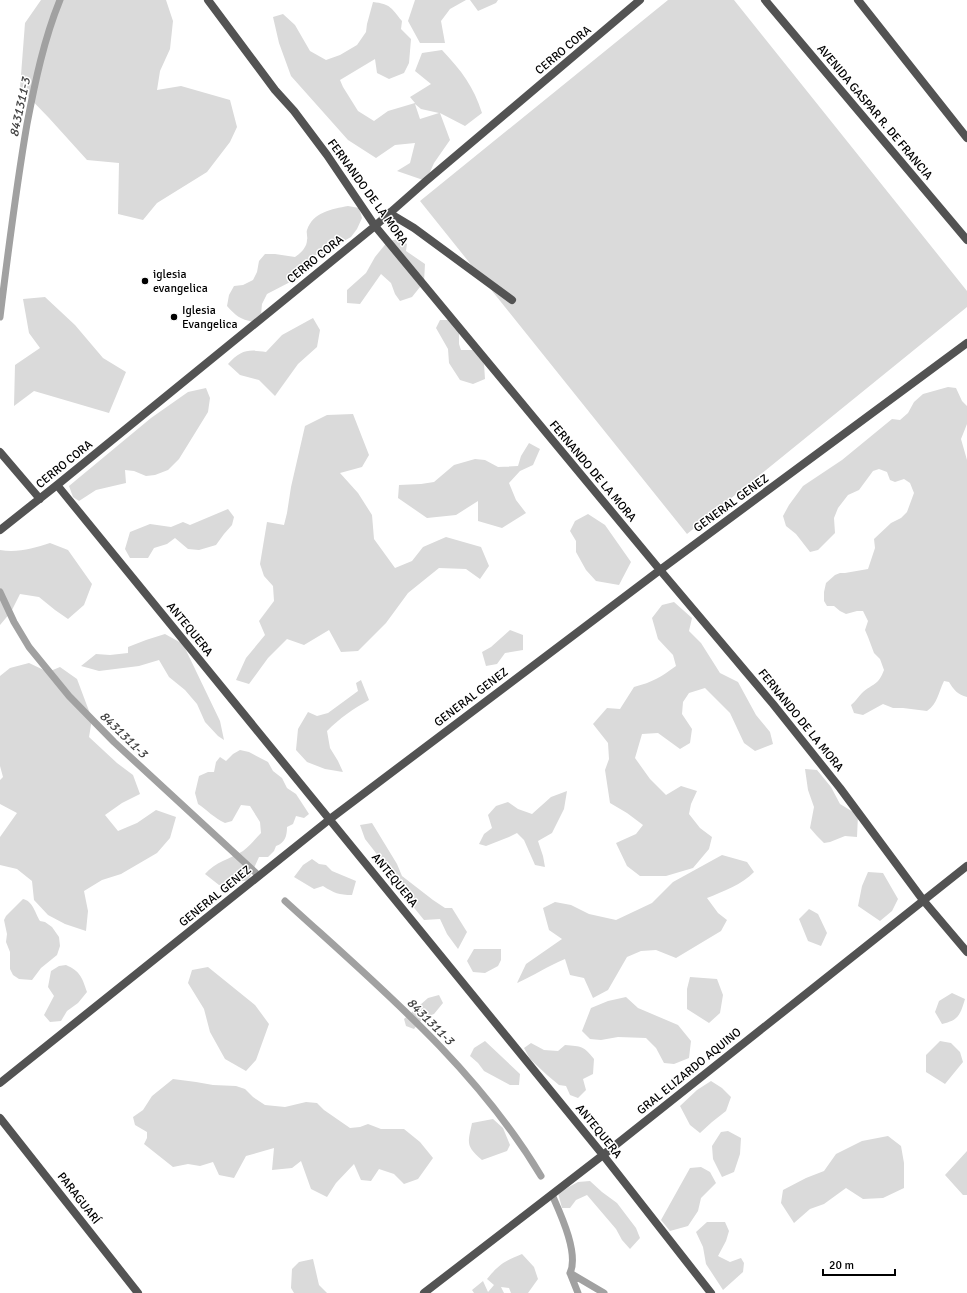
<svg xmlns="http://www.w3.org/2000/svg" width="967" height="1293" font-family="Signika,sans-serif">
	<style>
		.green { fill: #dadada; fill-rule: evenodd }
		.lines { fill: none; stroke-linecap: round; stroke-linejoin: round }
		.stream { stroke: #a1a1a1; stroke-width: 7 }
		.lane { stroke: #535353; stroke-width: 8 }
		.street { stroke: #535353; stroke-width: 8 }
		.poi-dot { fill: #000; stroke: #fff; stroke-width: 1.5 }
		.labels { text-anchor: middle; stroke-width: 3; stroke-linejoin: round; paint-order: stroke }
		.street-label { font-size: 12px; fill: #000; stroke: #fff }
		.poi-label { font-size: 12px; fill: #000; stroke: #fff; text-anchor: start }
		.water-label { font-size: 13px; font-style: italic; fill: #424242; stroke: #fff }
	</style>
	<rect width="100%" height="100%" fill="#fff"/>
	<path class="green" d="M 41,0 L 166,0 L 173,21 L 170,49 L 160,71 L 157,90 L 181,86 L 230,100 L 237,127 L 230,142 L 207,172 L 157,203 L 143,220 L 118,214 L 119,163 L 87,160 L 49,118 L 20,88 L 25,23 Z
		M 415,0 L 466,0 L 450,9 L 441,21 L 445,43 L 420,43 L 408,21 Z
		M 470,0 L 498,0 L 496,3 L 478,11 Z
		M 668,0 L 734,0 L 967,291 L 967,307 L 687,534 L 420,201 Z
		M 373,2 C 391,4 391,8 402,21 L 401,29 L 411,39 L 409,63 L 404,73 L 389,79 L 377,73 L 375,59 L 340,80 L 343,87 L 358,111 L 374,121 L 388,111 L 415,103 L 410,97 L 431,84 L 415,71 L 422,53 L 442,50 C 461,70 474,87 482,113 L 465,126 L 440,113 L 450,140 L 434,163 L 426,181 L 397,171 L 410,163 L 415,143 L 395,145 L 376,158 L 348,140 L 291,76 L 279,43 L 273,17 L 283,14 L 295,25 L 310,51 L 326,60 L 340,55 L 357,45 L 366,32 L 367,24 ZM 415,104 L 421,109 L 439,113 L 420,119 Z
		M 348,206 L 359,208 L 362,218 L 357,229 L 351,237 L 333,247 L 325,254 L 315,255 L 308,264 L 299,270 L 294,280 L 267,294 L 262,304 L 261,315 L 253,322 C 240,319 236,316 227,306 L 229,295 L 234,286 L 243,285 L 253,280 L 257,272 L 259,261 L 265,254 L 275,254 L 295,257 C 301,253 307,247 307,240 C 308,237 306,233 307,230 C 313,212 332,209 348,206 Z
		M 399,239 L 407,244 L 406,251 L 425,264 L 424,282 L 412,297 L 400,301 L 395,294 L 391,283 L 381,274 L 360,304 L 347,303 L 347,290 L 366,273 L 375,257 L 388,241 Z
		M 45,297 L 75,325 L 103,358 L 126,372 L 109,413 L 34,391 L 14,406 L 15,365 L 40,348 L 29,333 L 23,299 Z
		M 313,318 L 320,330 L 317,347 L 298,364 L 275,396 L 259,380 L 240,375 L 228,364 C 241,350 248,349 266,352 L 282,335 Z
		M 440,320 L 448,320 L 459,328 L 459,344 L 461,350 L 480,350 L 484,364 L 485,379 L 473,384 L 460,380 L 449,363 L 448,349 L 436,328 Z
		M 948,387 L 956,388 L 962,401 L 967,406 L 967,424 L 961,439 L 967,460 L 967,697 C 958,695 953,689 949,682 L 944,681 C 938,693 938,703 927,711 L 903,708 L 893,708 L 883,704 L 863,715 L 854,713 L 851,705 C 856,701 858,697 862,693 C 873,683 878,686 884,670 L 880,659 L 874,653 L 868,637 L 865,630 L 868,621 L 863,611 L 857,611 L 846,614 L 840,611 L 834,606 L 827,606 L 824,601 L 824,592 L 826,583 L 835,575 L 840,573 L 845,573 L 868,569 L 875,548 L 874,539 L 891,523 L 901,518 L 907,512 L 914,493 L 910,483 L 904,479 L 895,482 L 890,480 L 887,472 L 879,469 L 873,471 L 859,490 L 848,495 L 838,508 L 834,518 L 835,533 L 818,550 L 810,552 L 796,534 L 786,526 L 783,516 L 789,505 L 803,486 L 842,460 L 892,419 L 900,420 L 908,413 L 914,402 L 923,394 Z
		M 206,388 L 210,398 L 208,412 L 179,459 L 168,470 L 155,475 L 146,476 L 134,471 L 125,470 L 126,483 L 96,490 L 79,501 L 73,497 L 69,486 L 151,418 L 188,392 Z
		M 353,414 L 369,455 L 362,467 L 340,473 L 358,493 L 372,515 L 374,539 L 395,568 L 412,561 L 423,547 L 446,537 L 481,547 L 489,566 L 480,579 L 466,569 L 439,568 L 408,593 L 386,623 L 358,651 L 341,652 L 329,630 L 304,645 L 287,639 L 268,658 L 249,684 L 236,680 L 246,658 L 265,635 L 259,621 L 274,601 L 273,586 L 264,576 L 260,564 L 267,522 L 284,525 L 287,513 L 291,487 L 305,426 L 327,415 Z
		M 529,443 L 540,449 L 533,465 L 520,471 L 509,483 L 516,500 L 526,513 L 502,528 L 478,521 L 478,501 L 456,515 L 427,518 L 398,498 L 399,485 L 421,484 L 434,482 L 454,465 L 475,459 L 485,460 L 498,467 L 518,466 L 521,456 Z
		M 228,509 L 234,517 L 232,525 L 224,534 L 216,545 L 199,550 L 188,549 L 175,538 L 167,544 L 154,548 L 148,558 L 130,558 L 125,549 L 130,532 L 150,524 L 171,527 L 183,522 L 190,525 Z
		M 588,514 L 605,525 L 631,562 L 619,585 L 596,581 L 586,570 L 576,552 L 576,541 L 570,531 L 575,521 Z
		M 50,543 L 68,550 L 92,584 L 84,605 L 68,619 L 55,610 L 39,597 L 20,594 L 11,612 L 0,625 L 0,550 C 18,553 34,548 50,543 Z
		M 674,602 L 692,618 L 689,631 L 701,643 L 720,673 L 738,682 L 756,715 L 770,732 L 773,744 L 755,751 L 744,743 L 730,713 L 705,688 L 689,693 L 683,702 L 682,714 L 692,729 L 690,743 L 680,749 L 658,733 L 642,734 L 635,758 L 650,779 L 666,795 L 681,786 L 697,791 L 691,804 L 689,814 L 700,828 L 712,837 L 709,849 L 693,868 L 666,876 L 640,876 L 627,866 L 616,843 L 636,834 L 643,825 L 627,813 L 610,803 L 605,770 L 609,759 L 608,743 L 593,724 L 607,708 L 620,709 L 634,687 C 653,682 661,677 676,666 L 673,655 L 658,639 L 652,618 L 662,605 Z
		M 510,630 L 523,635 L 523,650 L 505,653 L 497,664 L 486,666 L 482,652 L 491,647 Z
		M 165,634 L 183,644 L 220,721 L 224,740 L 218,736 L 205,722 L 197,704 L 185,690 L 169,677 L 159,660 L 139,666 L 99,671 L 81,666 L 96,654 L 110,655 L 128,653 L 128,647 L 146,640 Z
		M 29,663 L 48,672 L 60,667 L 77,679 L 92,719 L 89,737 L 117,763 L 133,775 L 140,794 L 122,803 L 105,815 L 118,831 L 137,823 L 156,810 L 176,817 L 170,838 L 157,853 L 121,874 L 102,880 L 84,891 L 88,911 L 86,931 L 65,924 L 48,915 L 34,900 L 32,881 L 17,869 L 0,865 L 0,837 L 17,813 L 0,804 L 0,780 L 3,777 L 0,766 L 0,676 L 10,668 Z
		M 361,680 L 369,700 C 353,709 340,718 327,731 L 330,748 L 338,761 L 343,772 L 325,769 L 307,762 L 296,750 L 298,729 L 308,712 L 317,716 L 328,713 L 358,691 L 356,683 Z
		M 240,750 L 249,752 L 268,762 L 273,771 L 282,778 L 287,788 L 296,794 L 309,814 L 304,818 L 296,816 L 293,824 L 287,827 C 287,836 285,843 276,846 L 274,851 L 268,857 L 259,857 L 248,881 C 238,880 229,884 219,885 L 205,874 C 215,862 230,859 243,851 C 250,846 255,839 261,833 L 260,822 L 250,806 L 241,805 L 232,821 L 225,823 C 214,818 207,810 198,804 L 195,793 L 199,776 L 208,772 L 214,772 L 216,762 L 220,757 L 226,761 L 233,754 Z
		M 805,769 L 817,770 L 831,787 L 840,804 L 858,815 L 857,837 L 845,836 L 830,842 L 824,843 L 817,836 L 810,828 L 814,807 L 808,790 Z
		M 567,791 L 564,809 L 552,833 L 538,841 L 543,856 L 545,867 L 535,865 L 524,840 L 517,833 L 509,837 L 486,846 L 479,844 L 484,834 L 492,828 L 488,815 L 496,806 L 508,802 L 518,809 L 532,814 L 551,797 Z
		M 372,823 L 397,864 L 402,876 L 433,900 L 445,908 L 452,908 L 467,932 L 458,949 L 447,934 L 440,919 L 424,920 L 411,904 L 401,885 L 365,839 L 360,825 Z
		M 722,855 L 747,862 L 754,872 C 743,884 722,892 707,898 L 718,913 L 727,920 L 721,931 L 676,958 L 656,950 L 641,951 L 627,957 L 608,990 L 593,998 L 584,978 L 570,975 L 565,959 C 548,966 533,976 517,983 L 526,964 L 562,939 L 549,930 L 543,908 L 555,902 L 571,905 L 589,914 L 616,920 L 652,903 L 673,882 Z
		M 312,859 L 319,864 L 326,865 L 332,871 L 356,881 L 352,895 C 339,895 334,893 323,886 L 314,889 L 294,877 L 303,865 Z
		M 868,872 L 883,873 L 898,899 L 892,911 L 880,921 L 858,906 L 862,886 Z
		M 23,899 C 33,901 35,913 40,921 L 45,922 L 52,927 L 59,937 L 60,946 L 57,955 L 41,968 L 32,980 L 19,979 L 13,975 L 10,969 L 10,952 L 6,942 L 7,934 L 4,920 L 6,916 Z
		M 809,909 L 818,914 L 827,933 L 821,946 L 808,941 L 799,919 Z
		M 474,949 L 501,949 L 501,960 L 498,966 L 485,973 L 473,972 L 467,961 Z
		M 66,965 C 80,971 82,977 87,992 L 78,1003 L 67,1011 L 61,1021 L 50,1022 L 44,1015 L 54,996 L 48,987 L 51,971 L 59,966 Z
		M 208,967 L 255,1005 L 269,1024 L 256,1060 L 246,1071 L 225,1059 L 210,1032 L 204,1009 L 188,983 L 192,970 Z
		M 690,977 L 717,979 L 723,995 L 720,1013 L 709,1023 L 687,1009 L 687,989 Z
		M 952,993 L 965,999 C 960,1015 959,1020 942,1024 L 935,1012 L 939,1001 Z
		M 439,995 L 443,1003 L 434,1014 L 423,1018 L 414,1029 L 406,1026 L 404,1019 L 428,998 Z
		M 626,997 L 638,1008 L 678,1025 L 691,1041 L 689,1058 L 674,1064 L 664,1063 L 656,1048 L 646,1038 L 618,1037 L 601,1040 L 590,1039 L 582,1031 L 591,1008 L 608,1001 Z
		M 485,1041 L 520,1074 L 519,1085 L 510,1085 L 484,1071 L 478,1063 L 470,1056 L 474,1048 Z
		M 940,1041 L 951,1043 L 960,1052 L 963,1062 L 945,1084 L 926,1072 L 926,1055 Z
		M 531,1043 L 544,1050 L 558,1051 L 565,1045 C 582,1047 583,1045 594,1059 L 593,1074 L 583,1079 L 586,1090 L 578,1098 L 570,1095 L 566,1086 L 559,1085 L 547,1075 L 530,1059 L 524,1048 Z
		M 173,1079 L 196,1082 L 213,1085 L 236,1086 L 245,1089 L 253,1097 L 265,1105 L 285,1107 L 306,1102 L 317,1103 L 324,1110 L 350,1128 L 360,1127 L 368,1124 L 381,1129 L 404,1129 L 420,1142 L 433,1158 L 418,1179 L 404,1184 L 394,1174 L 379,1169 L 371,1181 L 361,1180 L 354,1164 L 336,1183 L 327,1197 L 311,1189 L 301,1161 L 292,1168 L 272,1170 L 274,1148 L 246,1156 L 234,1178 L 219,1175 L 213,1162 L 200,1166 L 188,1164 L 173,1167 L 144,1144 L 147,1138 L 147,1132 L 135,1125 L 133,1117 L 143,1110 L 152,1096 Z
		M 711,1081 L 722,1088 L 731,1097 L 726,1111 L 712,1122 L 700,1133 L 690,1125 L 680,1106 L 697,1090 Z
		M 493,1119 L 503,1128 L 510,1145 L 507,1151 L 482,1160 C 465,1145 468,1143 472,1123 Z
		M 728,1131 L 741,1138 L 740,1154 L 734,1172 L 722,1177 L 713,1159 L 712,1146 L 721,1132 Z
		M 888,1136 L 901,1146 L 904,1163 L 904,1188 L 883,1198 L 863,1199 L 846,1188 L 824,1204 L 810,1209 L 794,1223 L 781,1203 L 783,1190 L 806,1178 L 824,1171 L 836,1154 L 862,1141 Z
		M 967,1151 L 967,1195 L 963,1195 L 945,1175 Z
		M 701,1167 L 710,1172 L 716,1183 L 701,1198 L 698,1211 L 688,1226 L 670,1231 L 661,1220 L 690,1168 Z
		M 590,1181 L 602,1192 L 617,1203 L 636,1228 L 640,1238 L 630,1249 L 622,1240 L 616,1229 L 587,1195 L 576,1200 L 570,1208 L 562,1208 L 558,1193 L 578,1182 Z
		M 707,1222 L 725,1222 L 729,1231 L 726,1241 L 718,1256 L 730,1262 L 741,1258 L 744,1263 L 743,1272 L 723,1290 L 706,1264 L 703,1247 L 696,1232 Z
		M 522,1254 L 534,1267 L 538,1279 L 528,1293 L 511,1293 L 509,1288 L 501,1287 L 504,1293 L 474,1293 L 472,1290 L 483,1281 L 488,1292 L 494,1285 L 487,1279 C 499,1264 505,1261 522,1254 Z
		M 313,1259 L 319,1285 L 327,1293 L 294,1293 L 291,1288 L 292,1269 L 299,1262 Z"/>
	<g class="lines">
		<path class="stream" d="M 0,317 C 8,252 16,188 27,124 C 35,82 44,39 60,0
			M 0,592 L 14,622 L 29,647 L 69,696 L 114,742 L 256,873
			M 285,901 C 377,985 476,1067 541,1176
			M 553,1197 C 561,1215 579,1254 570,1273 L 578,1293
			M 570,1273 L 604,1293"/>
		<path class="lane" d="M 389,213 L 414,228 L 512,300"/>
		<path class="street" d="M 208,0 L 275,90 L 294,111 L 327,155 L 375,226 L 660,570 L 773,704 L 840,788 L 923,900 L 967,952
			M 765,0 L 967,240
			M 858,0 L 967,138
			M 0,452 L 40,499
			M 57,485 L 603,1155 L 711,1293
			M 0,530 L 57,485 L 375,226 L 426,181 L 640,0
			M 0,1083 L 330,819 L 660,570 L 967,343
			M 0,1118 L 138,1293
			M 424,1293 L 603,1155 L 967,866"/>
	</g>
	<g class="poi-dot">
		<circle cx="145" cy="281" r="4"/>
		<circle cx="174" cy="317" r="4"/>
	</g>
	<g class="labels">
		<g class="street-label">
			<text transform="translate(563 50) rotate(-40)" y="4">CERRO CORA</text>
			<text transform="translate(875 112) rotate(50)" y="4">AVENIDA GASPAR R. DE FRANCIA</text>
			<text transform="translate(368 192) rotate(54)" y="4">FERNANDO DE LA MORA</text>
			<text transform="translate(315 259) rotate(-39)" y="4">CERRO CORA</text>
			<text transform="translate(64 464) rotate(-39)" y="4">CERRO CORA</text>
			<text transform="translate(593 471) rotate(50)" y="4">FERNANDO DE LA MORA</text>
			<text transform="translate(731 503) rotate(-36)" y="4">GENERAL GENEZ</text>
			<text transform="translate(190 629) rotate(51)" y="4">ANTEQUERA</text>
			<text transform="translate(471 697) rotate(-37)" y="4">GENERAL GENEZ</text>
			<text transform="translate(801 720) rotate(51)" y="4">FERNANDO DE LA MORA</text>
			<text transform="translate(395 880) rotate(51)" y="4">ANTEQUERA</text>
			<text transform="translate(215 896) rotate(-39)" y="4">GENERAL GENEZ</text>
			<text transform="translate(689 1071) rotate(-39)" y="4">GRAL ELIZARDO AQUINO</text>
			<text transform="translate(599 1131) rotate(51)" y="4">ANTEQUERA</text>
			<text transform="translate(79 1198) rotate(52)" y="4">PARAGUARÍ</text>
		</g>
		<g class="poi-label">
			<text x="153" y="278">iglesia<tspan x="153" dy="14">evangelica</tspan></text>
			<text x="182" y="314">Iglesia<tspan x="182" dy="14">Evangelica</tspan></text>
		</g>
		<g class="water-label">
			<text transform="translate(19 107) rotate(-78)" y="5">8431311-3</text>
			<text transform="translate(124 734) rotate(44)" y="5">8431311-3</text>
			<text transform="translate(431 1021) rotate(45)" y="5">8431311-3</text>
		</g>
	</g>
	<path d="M823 1269v6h72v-6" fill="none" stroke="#000000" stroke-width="2"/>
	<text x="829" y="1269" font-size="12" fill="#000000" stroke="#ffffff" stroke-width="3" paint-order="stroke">20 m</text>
</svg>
